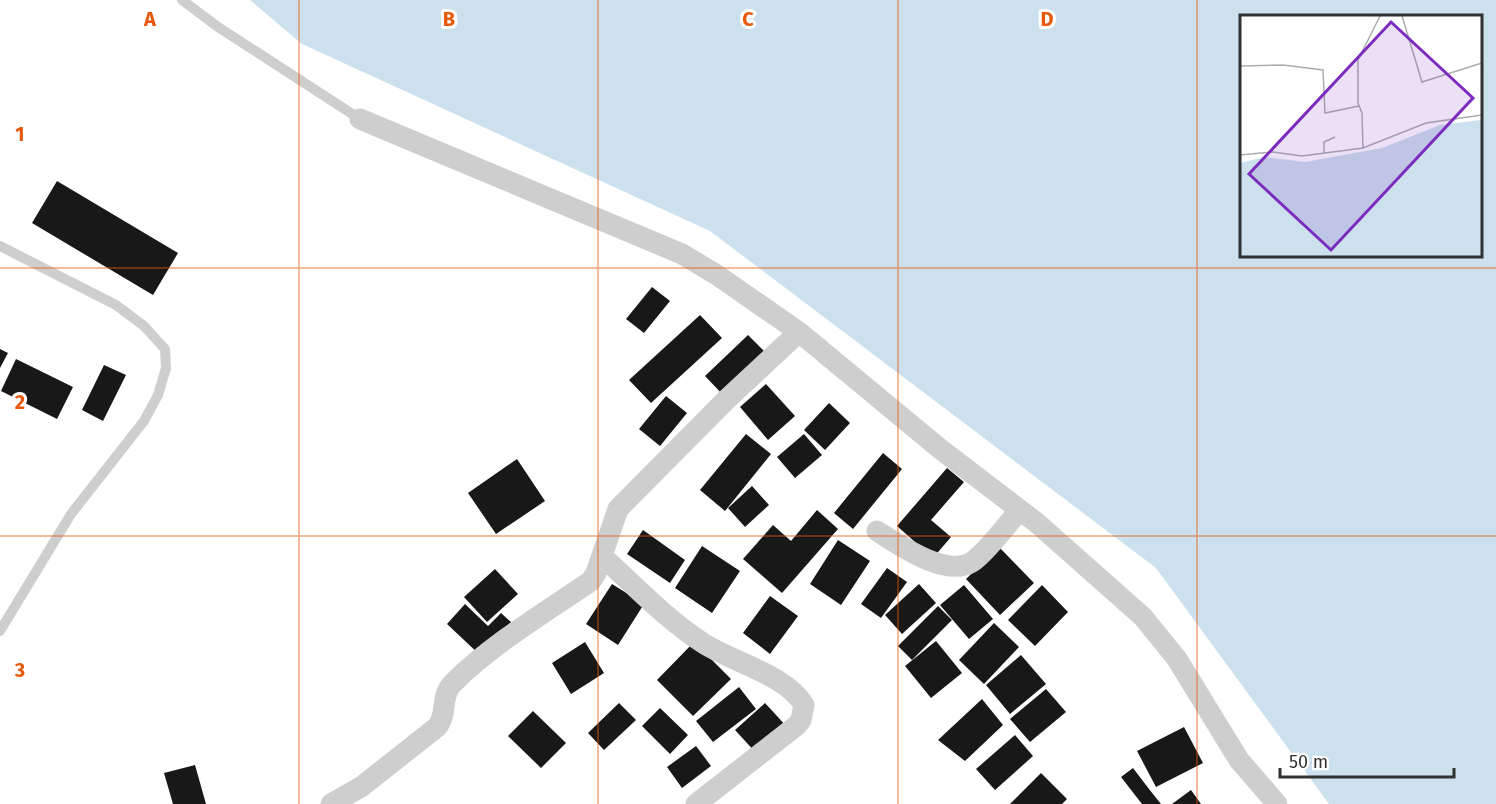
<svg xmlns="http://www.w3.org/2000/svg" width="1496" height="804" font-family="'Fira Sans',sans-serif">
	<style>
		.water { fill: #cce1ed; fill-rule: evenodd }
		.building { fill: #181818 }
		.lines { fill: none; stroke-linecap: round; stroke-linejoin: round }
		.service { stroke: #cecece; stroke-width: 10 }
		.minor { stroke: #cecece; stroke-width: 21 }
		.grid { fill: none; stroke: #e8590c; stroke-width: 1.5; stroke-opacity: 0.55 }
		.inset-road { fill: none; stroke: #adadad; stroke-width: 1.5 }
		.view { fill: #7b2cbf; fill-opacity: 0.15; stroke: #7b2cbf; stroke-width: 3 }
		.inset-edge { fill: none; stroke: #313131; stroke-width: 3 }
		.grid-label { font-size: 20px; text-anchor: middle; font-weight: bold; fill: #e8590c; stroke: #fff; stroke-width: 6; stroke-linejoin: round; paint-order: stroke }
	</style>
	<rect width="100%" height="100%" fill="#fff"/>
	<path class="water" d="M 250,0 L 1496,0 L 1496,804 L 1329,804 L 1156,568 L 710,231 L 302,44 ZM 1241,16 L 1480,16 L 1480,255 L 1241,255 Z"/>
	<path class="building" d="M 57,181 L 178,253 L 153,295 L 32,223 Z
		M 652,287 L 670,301 L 644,333 L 626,319 Z
		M 700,315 L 722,338 L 651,403 L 629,380 Z
		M 748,335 L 767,354 L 724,396 L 705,376 Z
		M 0,349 L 8,353 L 0,368 Z
		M 16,359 L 73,387 L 57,419 L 1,391 Z
		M 104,365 L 126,375 L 103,421 L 82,410 Z
		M 766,384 L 795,416 L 768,440 L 740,407 Z
		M 666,396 L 687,413 L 660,446 L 639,429 Z
		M 829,403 L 850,423 L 825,450 L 804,430 Z
		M 746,434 L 771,454 L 725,511 L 700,490 Z
		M 804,434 L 822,455 L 795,478 L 777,457 Z
		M 883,453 L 902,469 L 853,529 L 834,513 Z
		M 517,459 L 545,501 L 496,534 L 468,493 Z
		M 947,468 L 964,482 L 931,520 L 951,537 L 933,558 L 897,526 Z
		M 752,486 L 769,505 L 745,527 L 728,508 Z
		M 817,510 L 838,529 L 782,593 L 743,559 L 773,525 L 791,541 Z
		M 643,530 L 685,560 L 670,583 L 627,554 Z
		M 838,540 L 870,561 L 841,605 L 810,584 Z
		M 702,546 L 740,571 L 712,613 L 675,588 Z
		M 999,547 L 1034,583 L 1000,615 L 966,579 Z
		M 887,568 L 907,582 L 881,618 L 861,604 Z
		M 495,569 L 518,594 L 487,622 L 464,597 Z
		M 612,584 L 644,604 L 618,645 L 586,624 Z
		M 919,584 L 936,603 L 902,634 L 885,615 Z
		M 964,585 L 993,619 L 969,639 L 940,605 Z
		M 1042,585 L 1068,612 L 1035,646 L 1008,620 Z
		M 770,596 L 798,616 L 770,654 L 743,633 Z
		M 465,604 L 488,626 L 501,613 L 512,623 L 481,656 L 447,624 Z
		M 938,606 L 952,620 L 912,660 L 898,646 Z
		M 994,623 L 1019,647 L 984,684 L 959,660 Z
		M 936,641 L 962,673 L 931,698 L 905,666 Z
		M 585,642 L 604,673 L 571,694 L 552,663 Z
		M 694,642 L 731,679 L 693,716 L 657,680 Z
		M 1021,655 L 1046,684 L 1010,714 L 986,685 Z
		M 739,687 L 756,709 L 713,742 L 696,721 Z
		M 1046,689 L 1066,712 L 1030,742 L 1010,719 Z
		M 982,699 L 1003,725 L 965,761 L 938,740 Z
		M 619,703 L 636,720 L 604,750 L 588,733 Z
		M 765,703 L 788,728 L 758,755 L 735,730 Z
		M 660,708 L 688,735 L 670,754 L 642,726 Z
		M 533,711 L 566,743 L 541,768 L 508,736 Z
		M 1184,727 L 1203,763 L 1156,787 L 1137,751 Z
		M 1015,735 L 1033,756 L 995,790 L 976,769 Z
		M 696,746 L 711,766 L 682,788 L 667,767 Z
		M 195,765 L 206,804 L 173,804 L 164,773 Z
		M 1133,768 L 1149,789 L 1161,804 L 1142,804 L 1121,777 Z
		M 1041,773 L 1067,799 L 1062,804 L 1010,804 Z
		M 1191,790 L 1201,804 L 1172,804 Z"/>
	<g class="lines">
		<path class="service" d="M 182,0 L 218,27 L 360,119
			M 0,246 L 116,305 L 144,326 L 165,349 L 166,368 L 158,395 L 144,421 L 71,514 L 0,631"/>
		<path class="minor" d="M 360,119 L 682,254 L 717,275 L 799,332 L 939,448 L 1037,523 L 1143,617 L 1177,659 L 1239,760 L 1277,804
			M 877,531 C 899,545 946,578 972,562 C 987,552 1007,524 1020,510
			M 602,556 C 635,586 666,619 703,643 C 734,663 785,674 804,705 L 801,720 L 796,726 L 696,804
			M 331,804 L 361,787 L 437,727 C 448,714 440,697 452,684 C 492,644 544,613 591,581 L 596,573 L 618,509 L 726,400 L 799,332"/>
	</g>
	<path class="grid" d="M 299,0 L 299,804M 598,0 L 598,804M 898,0 L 898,804M 1197,0 L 1197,804M 0,268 L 1496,268M 0,536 L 1496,536"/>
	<g transform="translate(1240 15)">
		<rect width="242" height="242" fill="#fff"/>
		<path d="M 241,105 L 241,241 L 0,241 L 0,148 L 25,142 L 65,147 L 142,133 L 200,110 Z" fill="#cce1ed"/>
		<path class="inset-road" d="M 162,1 L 182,67 L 242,48M 0,51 L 43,50 L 83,55 L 85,98 L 119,91M 123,133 L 122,98 L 118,88 L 118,45 L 140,1M 84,138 L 84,127 L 95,122M 0,140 L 33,137 L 62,141 L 123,133 L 186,108 L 242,100"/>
		<path class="view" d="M 151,7 L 233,83 L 91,235 L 9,159 Z"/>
		<rect width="242" height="242" class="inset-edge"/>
	</g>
	<g class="grid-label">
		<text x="150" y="26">A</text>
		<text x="449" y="26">B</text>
		<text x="748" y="26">C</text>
		<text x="1047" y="26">D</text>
		<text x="20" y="141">1</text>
		<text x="20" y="409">2</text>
		<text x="20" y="677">3</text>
	</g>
	<path d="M1280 768v9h174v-9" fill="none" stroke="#313131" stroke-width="3"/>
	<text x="1289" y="768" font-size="18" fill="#313131" stroke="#ffffff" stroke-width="4.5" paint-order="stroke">50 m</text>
</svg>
